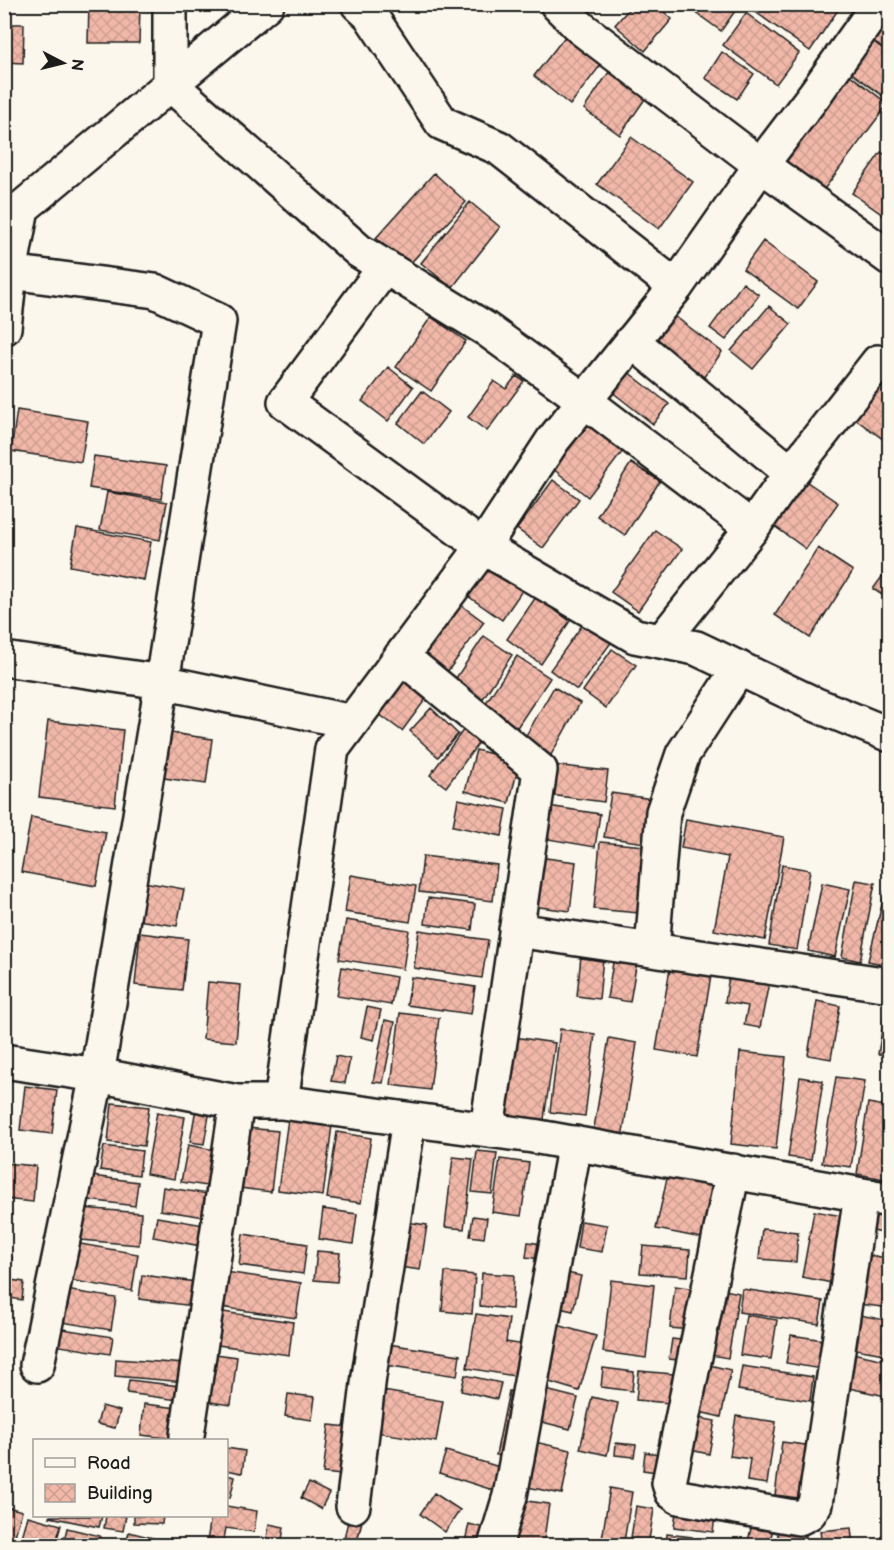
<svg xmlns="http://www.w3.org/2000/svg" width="894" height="1550" font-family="'Balsamiq Sans',sans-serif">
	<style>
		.building { fill: url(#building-cross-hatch); stroke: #1c1c1c; stroke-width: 1.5 }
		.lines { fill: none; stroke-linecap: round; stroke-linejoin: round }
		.minor-casing { stroke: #1c1c1c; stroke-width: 38 }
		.minor { stroke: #fbf7ec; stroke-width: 33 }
	</style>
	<defs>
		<pattern id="building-cross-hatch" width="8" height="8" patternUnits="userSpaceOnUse" patternTransform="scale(1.5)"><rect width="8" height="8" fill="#f1b8a9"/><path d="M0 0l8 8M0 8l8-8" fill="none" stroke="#ce9e91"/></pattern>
	</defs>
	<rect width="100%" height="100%" fill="#fbf7ec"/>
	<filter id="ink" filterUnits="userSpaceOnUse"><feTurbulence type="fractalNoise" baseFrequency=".0167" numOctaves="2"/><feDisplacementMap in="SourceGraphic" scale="12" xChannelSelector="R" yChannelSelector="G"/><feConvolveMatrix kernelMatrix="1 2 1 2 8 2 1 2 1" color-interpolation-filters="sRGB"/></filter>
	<g filter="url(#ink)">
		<path class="building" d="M 89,4 L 140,4 L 139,43 L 88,43 Z
			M 633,4 L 655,4 L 672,19 L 645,51 L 615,25 Z
			M 700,4 L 740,4 L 721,31 L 695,12 Z
			M 748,4 L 842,4 L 810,51 L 747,6 Z
			M 890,4 L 890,54 L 859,31 Z
			M 746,13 L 799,53 L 776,84 L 723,45 Z
			M 4,24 L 24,24 L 23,63 L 4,62 Z
			M 859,31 L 890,54 L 890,101 L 842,66 Z
			M 567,34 L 603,62 L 570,105 L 534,76 Z
			M 722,52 L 754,74 L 737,99 L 705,78 Z
			M 829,59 L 888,104 L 822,192 L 763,146 Z
			M 615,63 L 652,89 L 620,135 L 584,109 Z
			M 631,137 L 693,182 L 659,229 L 597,184 Z
			M 881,152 L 890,158 L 890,220 L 852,193 Z
			M 434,173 L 466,202 L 408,266 L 376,238 Z
			M 470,202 L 500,227 L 452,288 L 421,263 Z
			M 763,241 L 818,282 L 798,309 L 743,269 Z
			M 743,283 L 759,295 L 726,340 L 710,328 Z
			M 769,306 L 791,324 L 753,369 L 731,351 Z
			M 672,314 L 722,352 L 701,381 L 650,344 Z
			M 431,317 L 466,341 L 431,391 L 396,367 Z
			M 388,367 L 413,387 L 388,421 L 362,401 Z
			M 623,368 L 669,404 L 653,424 L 607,388 Z
			M 516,376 L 524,381 L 487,431 L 468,417 L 494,381 L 506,389 Z
			M 873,377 L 890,389 L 890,439 L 887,442 L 847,413 Z
			M 422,391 L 449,412 L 424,444 L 398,423 Z
			M 17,410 L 88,421 L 81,462 L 11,451 Z
			M 587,423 L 623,451 L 588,497 L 552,468 Z
			M 94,456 L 166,466 L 161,499 L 89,488 Z
			M 631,463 L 660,481 L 625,535 L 597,516 Z
			M 797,475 L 838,503 L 806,549 L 766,520 Z
			M 553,480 L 579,499 L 543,548 L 517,529 Z
			M 107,492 L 167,502 L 160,540 L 100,530 Z
			M 77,528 L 151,542 L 144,580 L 70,566 Z
			M 655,530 L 682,549 L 638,611 L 611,592 Z
			M 818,548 L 853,571 L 810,638 L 775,615 Z
			M 495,555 L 530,579 L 502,620 L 468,596 Z
			M 890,566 L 890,600 L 873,589 Z
			M 449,596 L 484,622 L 442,679 L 407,652 Z
			M 536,597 L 570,621 L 541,664 L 507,639 Z
			M 588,617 L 615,637 L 577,690 L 550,670 Z
			M 484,636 L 512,655 L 476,709 L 448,690 Z
			M 612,649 L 636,665 L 606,708 L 583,691 Z
			M 517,656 L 550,678 L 510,738 L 477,716 Z
			M 400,663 L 434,688 L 402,731 L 368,706 Z
			M 554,687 L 580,703 L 547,762 L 520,746 Z
			M 431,708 L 458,734 L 438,757 L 410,731 Z
			M 48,721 L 123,730 L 115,806 L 39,797 Z
			M 464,729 L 480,741 L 446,787 L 430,775 Z
			M 164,732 L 212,739 L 206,784 L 157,777 Z
			M 476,750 L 520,761 L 509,803 L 465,791 Z
			M 553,765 L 608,771 L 604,802 L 550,795 Z
			M 611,793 L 652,799 L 645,843 L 604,837 Z
			M 458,799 L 507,809 L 502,836 L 453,826 Z
			M 548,806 L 600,814 L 595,847 L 542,838 Z
			M 31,817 L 106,832 L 96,886 L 21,872 Z
			M 686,819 L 784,837 L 765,940 L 714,930 L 728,857 L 681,848 Z
			M 600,842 L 645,846 L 639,913 L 594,909 Z
			M 423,856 L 497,865 L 493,901 L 419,892 Z
			M 538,857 L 576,862 L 570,911 L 532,906 Z
			M 782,865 L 810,870 L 797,950 L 769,945 Z
			M 351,875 L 416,886 L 410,922 L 345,912 Z
			M 856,880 L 875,883 L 860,961 L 842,957 Z
			M 138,881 L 184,889 L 177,926 L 131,919 Z
			M 822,883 L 850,889 L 835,957 L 808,951 Z
			M 887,884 L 890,884 L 890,966 L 868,961 Z
			M 428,898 L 475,904 L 472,930 L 425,924 Z
			M 346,920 L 409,930 L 403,969 L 339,959 Z
			M 419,930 L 488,940 L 482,978 L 414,968 Z
			M 140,933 L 188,939 L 182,990 L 135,985 Z
			M 615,951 L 638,955 L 630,1002 L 607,998 Z
			M 581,956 L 603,958 L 599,999 L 577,996 Z
			M 671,963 L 712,970 L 697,1057 L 656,1050 Z
			M 342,967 L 396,977 L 391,1005 L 337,996 Z
			M 771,972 L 760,1028 L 744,1025 L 748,1006 L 725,1002 L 729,976 Z
			M 411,977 L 475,987 L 471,1014 L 407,1005 Z
			M 208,982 L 241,985 L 236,1042 L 203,1039 Z
			M 887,999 L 890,999 L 890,1055 L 878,1054 Z
			M 817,1001 L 840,1006 L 831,1059 L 808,1055 Z
			M 367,1007 L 381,1010 L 374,1040 L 361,1037 Z
			M 400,1013 L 439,1018 L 430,1090 L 391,1085 Z
			M 385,1020 L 395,1022 L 383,1083 L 373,1082 Z
			M 560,1029 L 595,1034 L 585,1116 L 550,1112 Z
			M 514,1037 L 555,1043 L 543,1126 L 501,1120 Z
			M 609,1038 L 637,1043 L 622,1139 L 593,1134 Z
			M 740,1052 L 786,1057 L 776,1149 L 731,1144 Z
			M 336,1056 L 350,1059 L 345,1083 L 331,1081 Z
			M 800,1077 L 823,1081 L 811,1160 L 788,1157 Z
			M 836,1077 L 865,1081 L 851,1167 L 822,1163 Z
			M 25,1086 L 57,1090 L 52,1134 L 20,1130 Z
			M 112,1103 L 149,1107 L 144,1146 L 108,1142 Z
			M 868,1103 L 890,1107 L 890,1180 L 857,1174 Z
			M 196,1108 L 210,1110 L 204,1144 L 190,1142 Z
			M 157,1112 L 185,1117 L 174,1179 L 146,1174 Z
			M 288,1119 L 332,1125 L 323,1196 L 278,1190 Z
			M 247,1128 L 278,1131 L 271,1192 L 240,1188 Z
			M 337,1132 L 371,1138 L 361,1203 L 327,1198 Z
			M 188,1145 L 226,1152 L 219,1188 L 181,1182 Z
			M 104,1146 L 142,1151 L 139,1175 L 100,1170 Z
			M 477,1151 L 497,1153 L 492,1194 L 472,1192 Z
			M 453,1157 L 473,1159 L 464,1229 L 445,1227 Z
			M 500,1159 L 529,1163 L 521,1216 L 492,1212 Z
			M 4,1163 L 36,1166 L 33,1202 L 4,1199 Z
			M 670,1164 L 725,1175 L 712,1240 L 656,1229 Z
			M 84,1175 L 138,1182 L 135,1206 L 81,1199 Z
			M 163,1187 L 215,1195 L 211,1218 L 160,1210 Z
			M 59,1206 L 141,1213 L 139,1245 L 57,1238 Z
			M 323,1209 L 357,1214 L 353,1244 L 319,1239 Z
			M 814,1211 L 854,1218 L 842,1285 L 802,1277 Z
			M 862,1211 L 890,1217 L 888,1234 L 858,1228 Z
			M 473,1216 L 487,1218 L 484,1238 L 470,1236 Z
			M 157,1217 L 210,1226 L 206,1247 L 153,1237 Z
			M 581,1221 L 607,1225 L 602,1252 L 577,1248 Z
			M 406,1222 L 427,1225 L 420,1270 L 399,1267 Z
			M 762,1229 L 798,1232 L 796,1262 L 759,1259 Z
			M 243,1234 L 307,1244 L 303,1274 L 239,1265 Z
			M 52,1239 L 138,1254 L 132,1291 L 46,1276 Z
			M 528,1242 L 542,1244 L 540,1259 L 526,1257 Z
			M 643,1246 L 690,1250 L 688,1276 L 640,1273 Z
			M 317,1251 L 340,1253 L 337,1282 L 314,1280 Z
			M 865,1255 L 889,1258 L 882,1307 L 858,1304 Z
			M 4,1256 L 12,1257 L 11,1273 L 4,1273 Z
			M 558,1271 L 581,1276 L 573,1311 L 550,1306 Z
			M 225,1272 L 301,1283 L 296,1318 L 220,1307 Z
			M 445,1272 L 475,1275 L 472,1314 L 442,1311 Z
			M 482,1273 L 514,1275 L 512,1309 L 480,1306 Z
			M 142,1275 L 196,1282 L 193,1306 L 139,1299 Z
			M 4,1279 L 24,1282 L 22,1300 L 4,1297 Z
			M 611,1280 L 654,1285 L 646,1358 L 603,1352 Z
			M 41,1286 L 116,1298 L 111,1330 L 36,1318 Z
			M 675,1286 L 695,1289 L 690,1330 L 670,1328 Z
			M 716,1288 L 739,1293 L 728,1358 L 705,1354 Z
			M 742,1289 L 823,1301 L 819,1324 L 739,1312 Z
			M 216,1311 L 293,1322 L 289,1355 L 211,1344 Z
			M 850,1313 L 890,1321 L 890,1355 L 844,1347 Z
			M 476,1314 L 509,1319 L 506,1342 L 525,1345 L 520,1377 L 467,1368 Z
			M 746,1315 L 777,1320 L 771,1359 L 740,1355 Z
			M 554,1324 L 596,1336 L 579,1391 L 539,1379 Z
			M 38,1325 L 113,1337 L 110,1354 L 35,1342 Z
			M 791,1335 L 836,1342 L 832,1371 L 786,1363 Z
			M 672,1339 L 689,1341 L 687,1361 L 669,1359 Z
			M 388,1344 L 460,1355 L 457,1376 L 385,1365 Z
			M 843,1351 L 890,1361 L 890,1397 L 835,1385 Z
			M 208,1353 L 237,1357 L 231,1405 L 202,1401 Z
			M 116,1359 L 186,1364 L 185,1382 L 115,1376 Z
			M 705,1364 L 731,1370 L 721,1417 L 695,1411 Z
			M 742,1366 L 813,1377 L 810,1401 L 738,1390 Z
			M 603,1368 L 634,1372 L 632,1391 L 601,1387 Z
			M 639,1371 L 684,1375 L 680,1404 L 636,1400 Z
			M 465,1375 L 501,1383 L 497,1399 L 461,1391 Z
			M 129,1380 L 180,1386 L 178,1400 L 127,1393 Z
			M 371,1389 L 443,1401 L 436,1442 L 364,1430 Z
			M 542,1389 L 578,1398 L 570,1429 L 534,1420 Z
			M 509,1391 L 519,1394 L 506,1457 L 496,1455 Z
			M 288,1394 L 315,1397 L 312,1420 L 285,1416 Z
			M 592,1397 L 618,1403 L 607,1455 L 580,1449 Z
			M 144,1404 L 178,1408 L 175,1439 L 141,1435 Z
			M 102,1406 L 120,1411 L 115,1428 L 97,1424 Z
			M 688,1416 L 715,1421 L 709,1454 L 681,1448 Z
			M 736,1416 L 776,1422 L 767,1484 L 747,1481 L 750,1459 L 730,1456 Z
			M 329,1425 L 358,1428 L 352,1476 L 323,1473 Z
			M 521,1439 L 571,1450 L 562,1494 L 513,1484 Z
			M 782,1442 L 813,1446 L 806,1499 L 775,1495 Z
			M 616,1443 L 636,1445 L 634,1457 L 615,1455 Z
			M 226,1448 L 245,1451 L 242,1473 L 226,1470 Z
			M 446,1451 L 503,1468 L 496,1491 L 439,1473 Z
			M 645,1452 L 666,1455 L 664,1473 L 643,1470 Z
			M 226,1475 L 235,1477 L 230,1498 L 226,1497 Z
			M 309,1483 L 329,1493 L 321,1509 L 301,1498 Z
			M 610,1488 L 632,1492 L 624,1542 L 602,1539 Z
			M 434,1493 L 460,1510 L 445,1532 L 420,1514 Z
			M 512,1499 L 549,1504 L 543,1546 L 505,1546 Z
			M 677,1504 L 716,1509 L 713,1532 L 674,1527 Z
			M 4,1506 L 22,1511 L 12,1546 L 4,1546 Z
			M 226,1506 L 257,1511 L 254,1532 L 226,1528 L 223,1544 L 207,1542 L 211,1516 L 226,1516 Z
			M 636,1506 L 654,1509 L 648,1546 L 630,1544 Z
			M 28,1516 L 61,1525 L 55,1546 L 22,1537 Z
			M 51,1516 L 102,1516 L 99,1527 L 50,1517 Z
			M 106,1516 L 126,1516 L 123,1531 L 104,1528 Z
			M 134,1516 L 163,1516 L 162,1524 L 134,1523 Z
			M 349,1518 L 362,1521 L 356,1546 L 342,1546 Z
			M 753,1519 L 774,1524 L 769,1546 L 747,1546 Z
			M 802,1523 L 809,1546 L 781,1546 L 777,1532 Z
			M 269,1524 L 284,1527 L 281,1546 L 266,1546 Z
			M 469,1524 L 492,1530 L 488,1546 L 464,1546 Z
			M 67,1528 L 100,1536 L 98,1546 L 63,1546 Z
			M 851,1528 L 853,1546 L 822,1546 L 820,1531 Z
			M 129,1532 L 184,1546 L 126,1546 Z
			M 667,1534 L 692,1537 L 691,1546 L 666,1546 Z"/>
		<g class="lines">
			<defs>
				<path id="minor" d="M 170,4 L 170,84 L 359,251 L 486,329 L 585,401 L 752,528
					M 358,4 L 370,15 L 442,123 L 499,148 L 676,287
					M 557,4 L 581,28 L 761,165 L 890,258
					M 385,267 L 285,402 L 483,547 L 635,636 L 696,648 L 814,704 L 890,735
					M 4,328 L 10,272
					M 632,341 L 791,473
					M 662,641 L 752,528 L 791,473 L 878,362 L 890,369
					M 401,656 L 540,770 L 487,1129
					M 4,659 L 162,682 L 219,321 L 155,291 L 10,272 L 22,208 L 267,4
					M 516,930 L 890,985
					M 652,950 L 663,812 L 683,754 L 739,668
					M 4,1061 L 97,1075 L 237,1102 L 281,1102 L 533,1136 L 890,1200
					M 281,1102 L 332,749 L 483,547 L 553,440 L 676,287 L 761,165 L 815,94 L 879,4
					M 733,1171 L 669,1483 L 672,1492 L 679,1497 L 799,1518 L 809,1513 L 815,1504 L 861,1195
					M 37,1365 L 97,1075 L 162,682 L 352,722
					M 187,1435 L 237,1102
					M 353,1506 L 369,1376 L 409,1120
					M 495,1546 L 510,1496 L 575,1143"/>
			</defs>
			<use href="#minor" class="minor-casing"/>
			<use href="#minor" class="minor"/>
		</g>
	</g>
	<rect width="894" height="1550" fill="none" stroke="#fbf7ec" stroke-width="24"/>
	<rect x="12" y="12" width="870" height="1526" fill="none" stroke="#1c1c1c" stroke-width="2" filter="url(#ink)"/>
	<rect x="33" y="1439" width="195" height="78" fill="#fbf7ec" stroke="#a29f99" stroke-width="1.5"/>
	<rect x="45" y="1458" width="30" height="9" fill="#fbf7ec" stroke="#a29f99" stroke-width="1.5"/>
	<text x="87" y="1469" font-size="18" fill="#1c1c1c">Road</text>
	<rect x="45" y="1484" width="30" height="18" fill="url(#building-cross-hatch)" stroke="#a29f99" stroke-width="1.5"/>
	<text x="87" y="1499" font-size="18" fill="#1c1c1c">Building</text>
	<g transform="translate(63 63) rotate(97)" stroke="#fbf7ec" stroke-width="4.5" paint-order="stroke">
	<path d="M0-4.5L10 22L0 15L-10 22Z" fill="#1c1c1c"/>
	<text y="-9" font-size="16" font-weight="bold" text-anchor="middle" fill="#1c1c1c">N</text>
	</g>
</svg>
